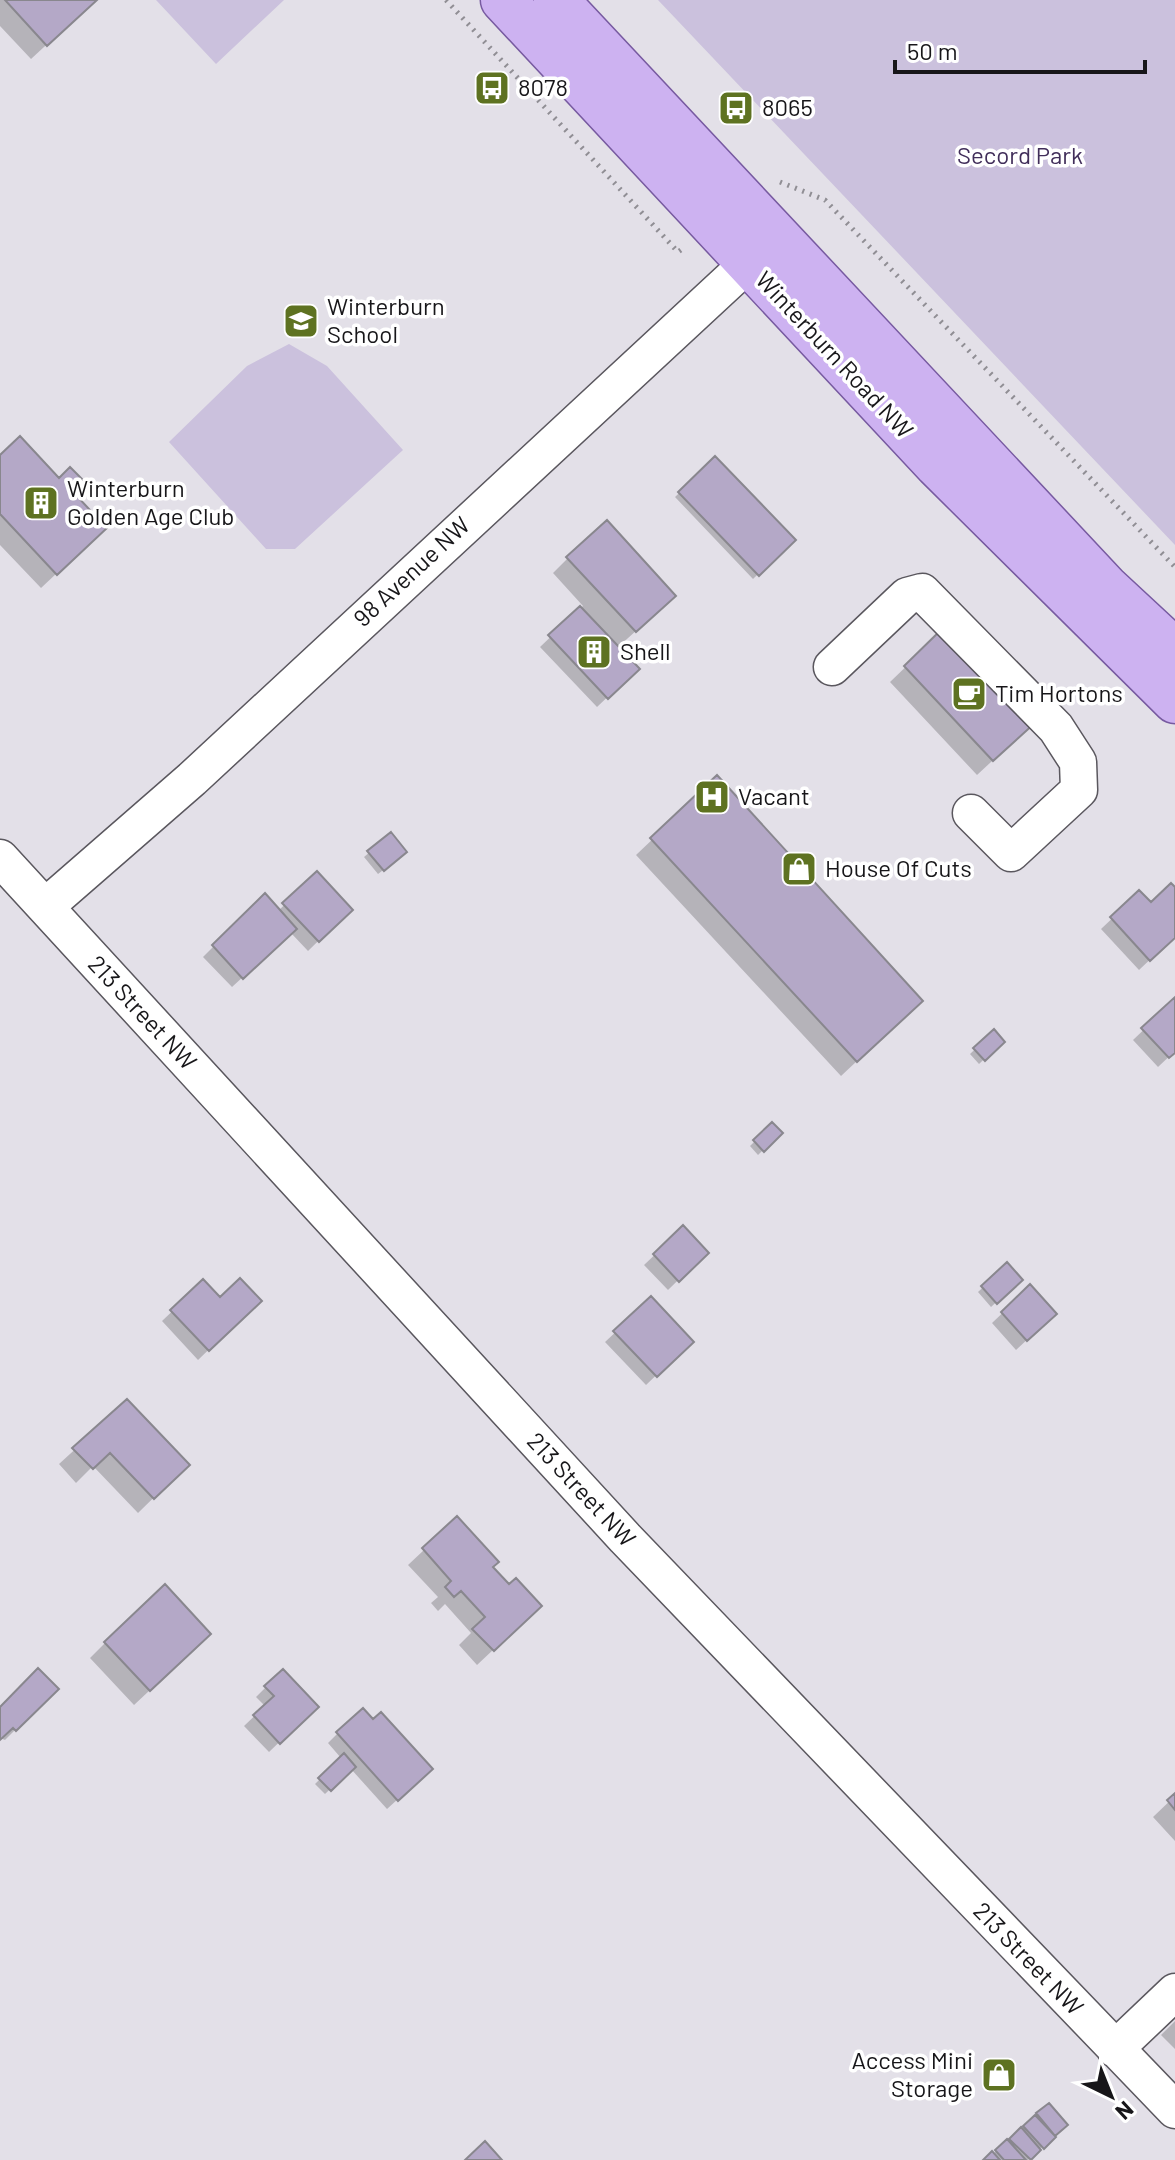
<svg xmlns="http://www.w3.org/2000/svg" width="1175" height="2160" font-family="Barlow,sans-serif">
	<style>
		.green { fill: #cbc1dd }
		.shadow { fill: #0003 }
		.building { fill: #b4a8c7; stroke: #89878e; stroke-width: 2 }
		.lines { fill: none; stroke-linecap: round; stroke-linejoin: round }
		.minor-casing { stroke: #5a575e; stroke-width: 39 }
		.major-casing { stroke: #775aa0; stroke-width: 47 }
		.path { stroke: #908e94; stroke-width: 5; stroke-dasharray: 2 6; stroke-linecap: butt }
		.minor { stroke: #fff; stroke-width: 36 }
		.major { stroke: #cdb2f1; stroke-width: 44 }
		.labels { text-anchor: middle; stroke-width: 7; stroke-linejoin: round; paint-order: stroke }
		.poi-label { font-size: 24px; fill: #171619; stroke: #fff; text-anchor: start }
		.park-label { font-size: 24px; fill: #412e5a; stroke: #fff }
		.street-label { font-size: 24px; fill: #171619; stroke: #fff }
	</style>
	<rect width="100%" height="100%" fill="#e3e0e8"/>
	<path class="green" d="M 156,0 L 284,0 L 216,64 Z
		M 658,0 L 1175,0 L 1175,545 Z
		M 289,344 L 327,366 L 403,450 L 295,549 L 266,549 L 169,442 L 247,366 Z"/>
	<path class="shadow" d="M 0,0 L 95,0 L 31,59 L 0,26 Z
		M 0,457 L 70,492 L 89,543 L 41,588 L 0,545 Z
		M 715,459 L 793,540 L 753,579 L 675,497 Z
		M 568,558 L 658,611 L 617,648 L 637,669 L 597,707 L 540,647 L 583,606 L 553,573 Z
		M 944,630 L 1018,737 L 977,775 L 890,682 Z
		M 717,778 L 905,1016 L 841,1076 L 636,855 Z
		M 390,835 L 400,857 L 378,874 L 364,857 Z
		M 317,874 L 350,910 L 308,951 L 291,933 L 232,987 L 203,957 L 264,896 L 278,911 Z
		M 1175,890 L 1175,936 L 1139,970 L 1101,929 L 1139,893 L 1150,905 Z
		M 1175,1000 L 1175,1051 L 1158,1067 L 1133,1040 Z
		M 993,1032 L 1002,1042 L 979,1064 L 970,1054 Z
		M 772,1124 L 780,1133 L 758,1155 L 750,1146 Z
		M 683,1228 L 706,1253 L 668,1290 L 644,1265 Z
		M 1007,1265 L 1020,1280 L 991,1307 L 978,1292 Z
		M 203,1282 L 220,1300 L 259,1301 L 198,1360 L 162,1321 Z
		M 1030,1287 L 1044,1324 L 1016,1350 L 992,1323 Z
		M 651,1299 L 691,1342 L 646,1385 L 605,1342 Z
		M 127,1402 L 187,1465 L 138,1513 L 93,1466 L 76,1483 L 59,1464 Z
		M 457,1519 L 524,1621 L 477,1665 L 459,1645 L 471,1633 L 445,1604 L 438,1611 L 431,1603 L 438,1597 L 408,1565 Z
		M 105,1643 L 194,1649 L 134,1705 L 90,1658 Z
		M 266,1687 L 316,1707 L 269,1752 L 244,1726 L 265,1706 L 256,1697 Z
		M 56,1689 L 5,1740 L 0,1738 L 0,1710 Z
		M 338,1733 L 420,1779 L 387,1809 L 351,1769 L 325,1794 L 315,1784 L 341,1758 L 328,1743 Z
		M 1175,1796 L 1175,1841 L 1153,1817 Z
		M 1175,2021 L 1175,2049 L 1161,2035 Z
		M 1049,2106 L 1065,2125 L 1028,2160 L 986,2160 Z"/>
	<path class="building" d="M 5,0 L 97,0 L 47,46 Z
		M 20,436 L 59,478 L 70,467 L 84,481 L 73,492 L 107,528 L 57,575 L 0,514 L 0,455 Z
		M 715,456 L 796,540 L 759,576 L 678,492 Z
		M 607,520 L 676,596 L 636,632 L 566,557 Z
		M 580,606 L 640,669 L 608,699 L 548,635 Z
		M 944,627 L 1036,722 L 993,761 L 904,666 Z
		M 717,775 L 923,1001 L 857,1062 L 650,838 Z
		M 391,832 L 407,852 L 384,871 L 367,851 Z
		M 317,871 L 353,910 L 319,942 L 282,903 Z
		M 1171,883 L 1175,887 L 1175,938 L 1150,961 L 1110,917 L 1139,890 L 1151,902 Z
		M 265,893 L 297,929 L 243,979 L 212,945 Z
		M 1175,997 L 1175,1053 L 1169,1058 L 1141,1028 Z
		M 994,1029 L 1005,1042 L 985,1061 L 973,1048 Z
		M 772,1122 L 783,1133 L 764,1152 L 753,1140 Z
		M 683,1225 L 709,1253 L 679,1282 L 653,1254 Z
		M 1007,1262 L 1023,1280 L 997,1304 L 981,1286 Z
		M 240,1278 L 262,1301 L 209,1351 L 170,1310 L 203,1279 L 220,1297 Z
		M 1030,1284 L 1057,1314 L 1027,1341 L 1001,1312 Z
		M 651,1296 L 694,1342 L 657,1377 L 613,1331 Z
		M 127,1399 L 190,1465 L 154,1499 L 110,1453 L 93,1469 L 72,1448 Z
		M 457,1516 L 499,1562 L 493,1567 L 509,1584 L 516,1578 L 542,1606 L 494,1651 L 472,1629 L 485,1617 L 461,1591 L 454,1597 L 445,1587 L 451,1581 L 422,1548 Z
		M 165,1584 L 211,1634 L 150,1691 L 104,1642 Z
		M 38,1668 L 59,1689 L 16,1731 L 13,1728 L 0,1740 L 0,1707 Z
		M 283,1669 L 319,1707 L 280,1744 L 253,1715 L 274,1696 L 264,1686 Z
		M 363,1708 L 373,1719 L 381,1712 L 433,1769 L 398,1801 L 336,1732 Z
		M 344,1753 L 356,1767 L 331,1791 L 318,1778 Z
		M 1175,1793 L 1175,1810 L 1167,1800 Z
		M 1049,2103 L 1068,2125 L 1055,2136 L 1036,2113 Z
		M 1035,2115 L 1056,2137 L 1044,2149 L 1023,2126 Z
		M 1021,2127 L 1041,2150 L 1031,2160 L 1009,2139 Z
		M 1007,2139 L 1026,2160 L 1004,2160 L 995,2150 Z
		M 485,2141 L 502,2160 L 465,2160 Z
		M 992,2151 L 1000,2160 L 983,2160 Z"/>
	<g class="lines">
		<defs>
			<path id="minor" d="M 832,667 L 907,596 L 922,592 L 1056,728 L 1078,762 L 1079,790 L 1011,853 L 971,813
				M 0,858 L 625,1538 L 1175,2110
				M 45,907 L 192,779 L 769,244
				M 1115,2049 L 1175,1992"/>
			<path id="major" d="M 503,0 L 937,465 L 1175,701
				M 556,0 L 1107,588 L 1175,651"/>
		</defs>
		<use href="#minor" class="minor-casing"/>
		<use href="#major" class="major-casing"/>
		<path class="path" d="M 446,0 L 678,252 L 685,247
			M 780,182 L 825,200 L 1175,567"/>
		<use href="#minor" class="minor"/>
		<use href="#major" class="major"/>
	</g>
	<defs>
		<symbol id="bus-square" viewBox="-11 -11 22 22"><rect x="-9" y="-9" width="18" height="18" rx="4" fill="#5e7221" stroke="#fff"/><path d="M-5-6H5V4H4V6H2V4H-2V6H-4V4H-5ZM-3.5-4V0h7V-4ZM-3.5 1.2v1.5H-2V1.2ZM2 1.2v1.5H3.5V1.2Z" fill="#fff"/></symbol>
		<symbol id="school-square" viewBox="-11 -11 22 22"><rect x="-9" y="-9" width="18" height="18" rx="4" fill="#5e7221" stroke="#fff"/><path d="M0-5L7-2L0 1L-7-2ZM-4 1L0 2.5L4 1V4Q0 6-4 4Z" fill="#fff"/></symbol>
		<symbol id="building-square" viewBox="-11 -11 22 22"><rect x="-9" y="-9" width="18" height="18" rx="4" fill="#5e7221" stroke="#fff"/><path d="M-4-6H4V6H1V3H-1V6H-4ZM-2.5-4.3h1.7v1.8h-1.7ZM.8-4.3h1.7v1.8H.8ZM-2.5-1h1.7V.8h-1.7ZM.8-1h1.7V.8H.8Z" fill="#fff"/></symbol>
		<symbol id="cafe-square" viewBox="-11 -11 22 22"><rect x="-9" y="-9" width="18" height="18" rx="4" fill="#5e7221" stroke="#fff"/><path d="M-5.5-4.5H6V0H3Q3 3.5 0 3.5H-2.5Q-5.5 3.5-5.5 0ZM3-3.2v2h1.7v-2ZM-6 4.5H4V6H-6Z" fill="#fff"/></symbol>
		<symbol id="hospital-square" viewBox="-11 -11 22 22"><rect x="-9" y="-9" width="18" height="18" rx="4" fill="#5e7221" stroke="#fff"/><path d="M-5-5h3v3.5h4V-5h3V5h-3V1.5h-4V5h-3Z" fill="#fff"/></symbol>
		<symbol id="shop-square" viewBox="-11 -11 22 22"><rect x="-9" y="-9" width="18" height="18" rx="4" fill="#5e7221" stroke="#fff"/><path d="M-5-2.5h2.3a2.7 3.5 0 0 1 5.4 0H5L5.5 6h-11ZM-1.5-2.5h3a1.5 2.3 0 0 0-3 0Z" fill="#fff"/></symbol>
	</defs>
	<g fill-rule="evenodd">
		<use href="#bus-square" x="472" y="68" width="40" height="40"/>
		<use href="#bus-square" x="716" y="88" width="40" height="40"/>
		<use href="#school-square" x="281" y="301" width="40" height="40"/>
		<use href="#building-square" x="21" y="483" width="40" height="40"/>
		<use href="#building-square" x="574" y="632" width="40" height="40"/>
		<use href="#cafe-square" x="949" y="674" width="40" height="40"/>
		<use href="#hospital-square" x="692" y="777" width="40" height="40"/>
		<use href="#shop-square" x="779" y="849" width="40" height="40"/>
		<use href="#shop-square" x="979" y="2055" width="40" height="40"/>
	</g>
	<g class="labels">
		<g class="poi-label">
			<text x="518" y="96">8078</text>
			<text x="762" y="116">8065</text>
			<text x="327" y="315">Winterburn<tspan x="327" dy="28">School</tspan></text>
			<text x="67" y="497">Winterburn<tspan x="67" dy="28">Golden Age Club</tspan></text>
			<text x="620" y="660">Shell</text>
			<text x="995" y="702">Tim Hortons</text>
			<text x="738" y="805">Vacant</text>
			<text x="825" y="877">House Of Cuts</text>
			<text x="973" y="2069" text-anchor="end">Access Mini<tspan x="973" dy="28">Storage</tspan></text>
		</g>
		<g class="park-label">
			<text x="1020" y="164">Secord Park</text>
		</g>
		<g class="street-label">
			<text transform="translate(834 355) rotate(47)" y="8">Winterburn Road NW</text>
			<text transform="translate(412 572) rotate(-43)" y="8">98 Avenue NW</text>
			<text transform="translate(142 1013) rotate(47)" y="8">213 Street NW</text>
			<text transform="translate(581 1490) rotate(47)" y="8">213 Street NW</text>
			<text transform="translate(1028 1959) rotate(46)" y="8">213 Street NW</text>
		</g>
	</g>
	<g transform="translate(1111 2096) rotate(137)" stroke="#ffffff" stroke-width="6" paint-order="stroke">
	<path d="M0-6L14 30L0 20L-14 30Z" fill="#171619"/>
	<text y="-12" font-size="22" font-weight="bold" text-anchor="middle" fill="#171619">N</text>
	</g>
	<path d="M895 60v12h250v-12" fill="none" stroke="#171619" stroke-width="4"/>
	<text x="907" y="60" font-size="24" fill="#171619" stroke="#ffffff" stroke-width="6" paint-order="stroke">50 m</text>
</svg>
